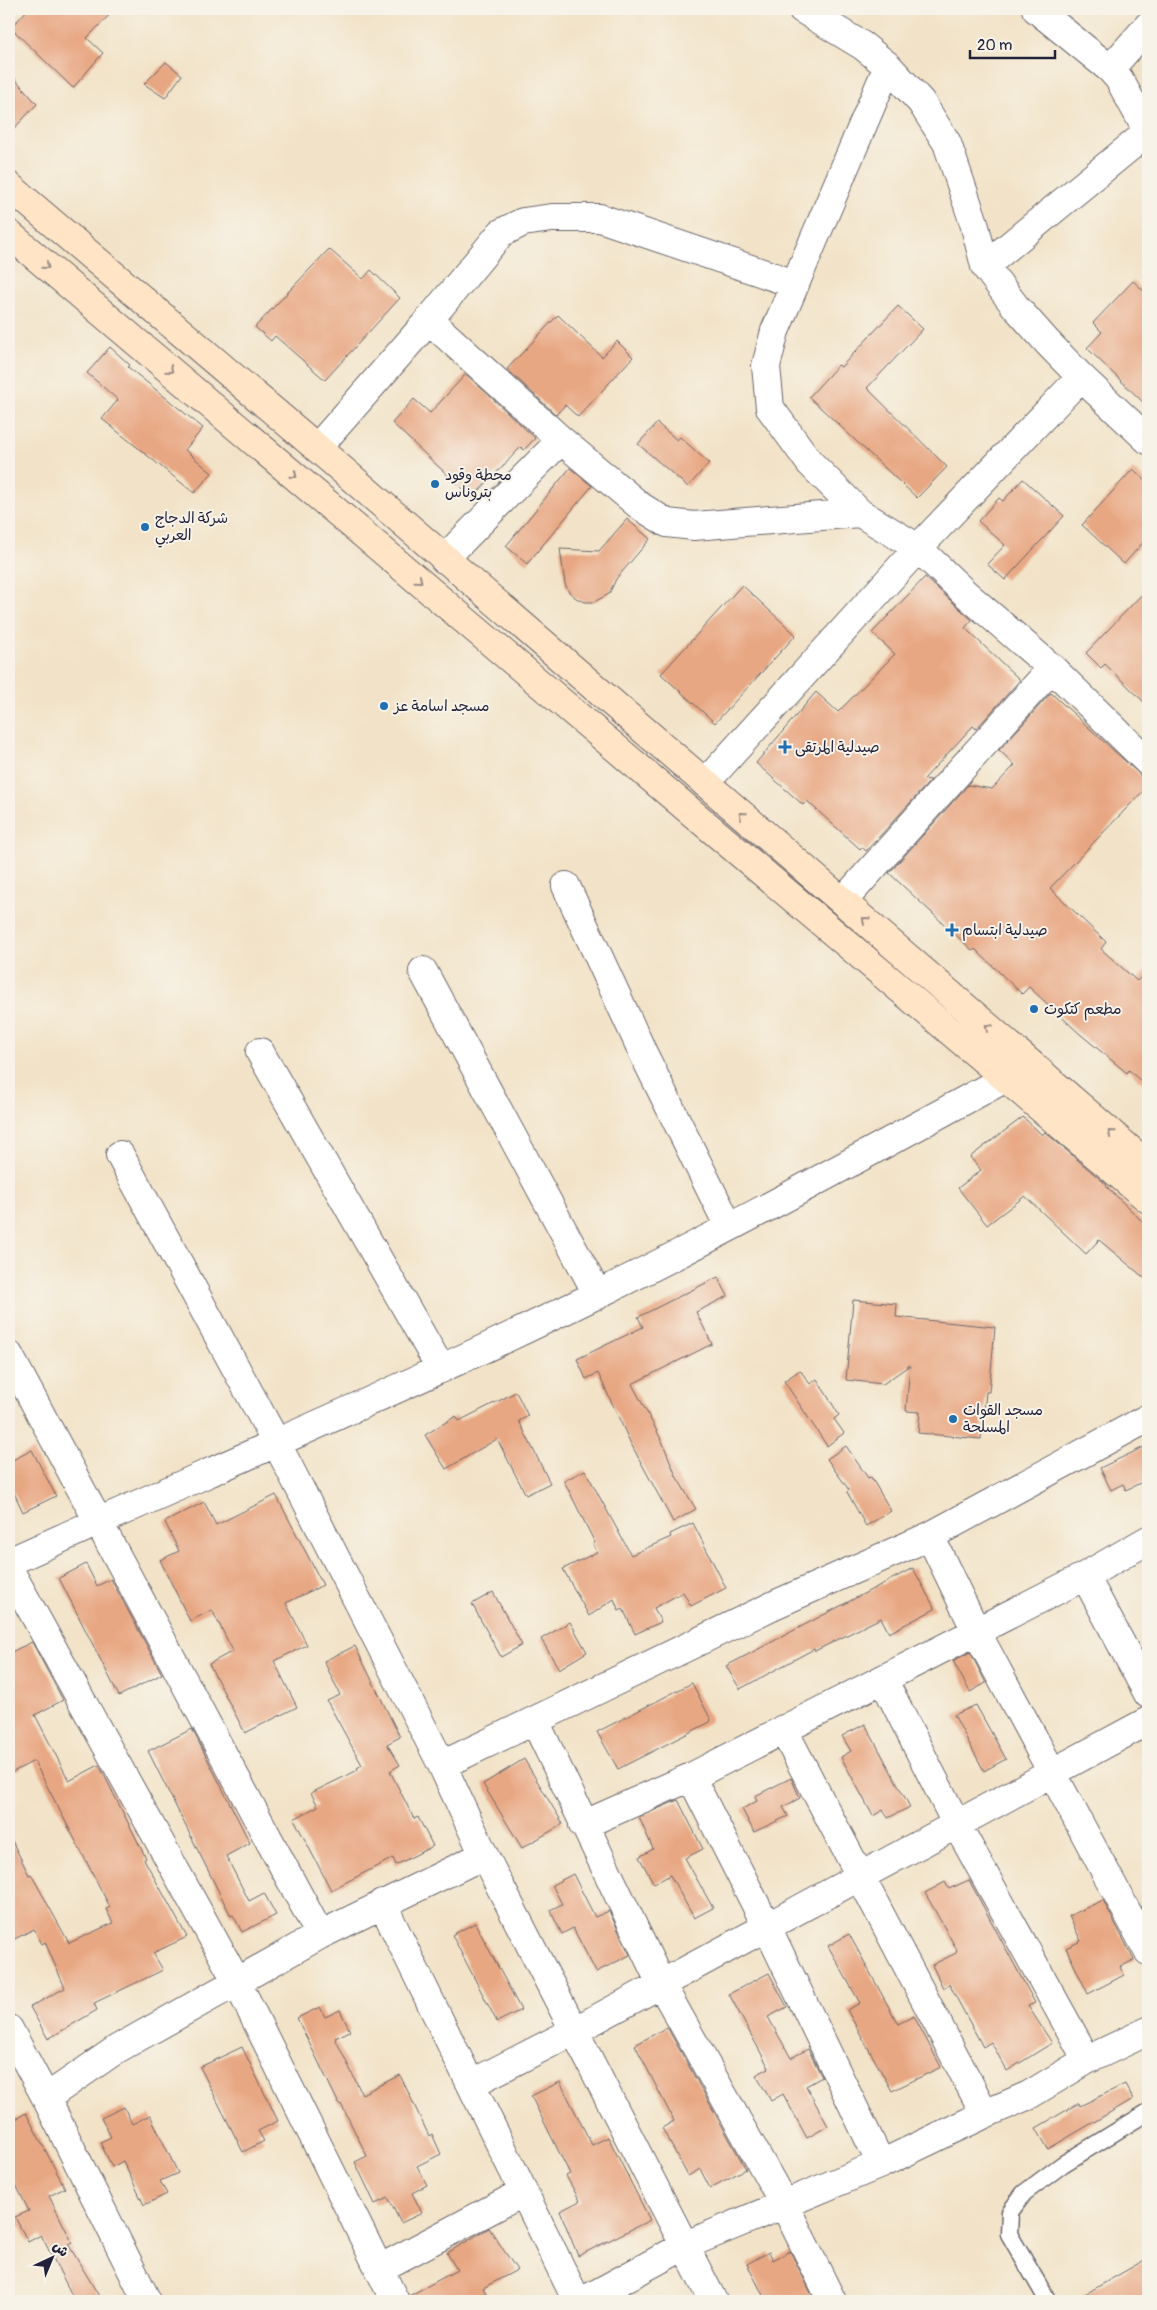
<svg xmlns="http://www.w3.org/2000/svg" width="1157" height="2310" font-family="Pangolin,'Playpen Sans Arabic',sans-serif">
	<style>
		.building { fill: #e8a783 }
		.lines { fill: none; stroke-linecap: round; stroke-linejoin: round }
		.lane-casing { stroke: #6b666c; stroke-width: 19 }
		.street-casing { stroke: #6b666c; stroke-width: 30 }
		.secondary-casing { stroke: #6b666c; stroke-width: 30 }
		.lane { stroke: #fff; stroke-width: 16 }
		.street { stroke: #fff; stroke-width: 28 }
		.secondary { stroke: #ffe4c6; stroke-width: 28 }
		.oneway { stroke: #9c8d87 }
		.poi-dot { fill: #1f6fb2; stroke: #f7f3e8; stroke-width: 2 }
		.labels { text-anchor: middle; stroke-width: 4; stroke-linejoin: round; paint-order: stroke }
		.poi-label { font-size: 15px; fill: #22223b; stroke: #f7f3e8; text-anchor: start }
	</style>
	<rect width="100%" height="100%" fill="#f7f3e8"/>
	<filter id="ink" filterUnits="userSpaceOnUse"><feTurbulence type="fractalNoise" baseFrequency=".02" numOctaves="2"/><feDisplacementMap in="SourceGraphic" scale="10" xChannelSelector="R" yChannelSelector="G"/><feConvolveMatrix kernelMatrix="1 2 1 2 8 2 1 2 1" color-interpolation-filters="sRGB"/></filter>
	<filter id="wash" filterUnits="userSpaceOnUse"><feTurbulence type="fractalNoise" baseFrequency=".0096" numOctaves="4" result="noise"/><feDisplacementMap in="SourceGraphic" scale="20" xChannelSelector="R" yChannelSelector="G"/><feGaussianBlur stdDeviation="1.12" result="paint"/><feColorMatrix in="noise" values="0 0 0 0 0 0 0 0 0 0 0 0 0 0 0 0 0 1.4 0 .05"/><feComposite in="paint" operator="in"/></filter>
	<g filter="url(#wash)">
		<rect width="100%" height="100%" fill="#f2e3c8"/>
		<g id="blocks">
			<path class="building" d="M 28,9 L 115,9 L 87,38 L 103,53 L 73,88 L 11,28 Z
				M 166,62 L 182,75 L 165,98 L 144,84 Z
				M 9,72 L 37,104 L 9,134 Z
				M 329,249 L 363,279 L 371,270 L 400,298 L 325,380 L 275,336 L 271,341 L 255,327 Z
				M 1133,281 L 1148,295 L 1148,407 L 1087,348 L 1102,332 L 1093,323 Z
				M 898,306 L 923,329 L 867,388 L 947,467 L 917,498 L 809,397 L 838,365 L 841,367 Z
				M 558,315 L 602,357 L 617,341 L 633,357 L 578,417 L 565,405 L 556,415 L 507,369 Z
				M 110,347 L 130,365 L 128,367 L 203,428 L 185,450 L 212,473 L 194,493 L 102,419 L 118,400 L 87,373 Z
				M 466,374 L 535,438 L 524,450 L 521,447 L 472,498 L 392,423 L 414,399 L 430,413 Z
				M 657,423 L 677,440 L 680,437 L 709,463 L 688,487 L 638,444 Z
				M 570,468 L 592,486 L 527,564 L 506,546 Z
				M 1133,469 L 1148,483 L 1148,537 L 1124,564 L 1082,525 Z
				M 1023,479 L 1064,516 L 1005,580 L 987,564 L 1005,545 L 978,521 L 999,498 L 1003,501 Z
				M 627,519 L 650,539 L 616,579 L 609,594 L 594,602 L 585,602 L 576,598 L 569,592 L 565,584 L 560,549 L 599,551 Z
				M 925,577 L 972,620 L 965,628 L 1020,680 L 976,729 L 973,726 L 924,779 L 931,780 L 866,851 L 862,847 L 860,849 L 807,801 L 803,805 L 756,763 L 816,692 L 838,712 L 895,654 L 872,633 Z
				M 742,585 L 796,635 L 715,723 L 661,674 Z
				M 1148,588 L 1148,706 L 1105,664 L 1101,668 L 1086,653 Z
				M 1051,693 L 1148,782 L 1148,786 L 1050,888 L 1106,942 L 1101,949 L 1137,981 L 1148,969 L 1148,1088 L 1129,1070 L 1127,1073 L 1080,1034 L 1029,987 L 1022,994 L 975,949 L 973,951 L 889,873 L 968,785 L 992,789 L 1015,765 L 999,750 Z
				M 1023,1117 L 1042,1135 L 1045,1132 L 1107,1185 L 1106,1186 L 1148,1227 L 1148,1281 L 1099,1240 L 1086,1254 L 1025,1196 L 987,1225 L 958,1188 L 981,1170 L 970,1157 Z
				M 718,1277 L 728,1296 L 696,1312 L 712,1344 L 632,1384 L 662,1441 L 676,1476 L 696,1509 L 673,1522 L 630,1442 L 598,1373 L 586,1379 L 577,1359 L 643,1327 L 638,1317 Z
				M 853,1300 L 897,1304 L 896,1317 L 995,1327 L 989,1392 L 986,1392 L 981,1439 L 918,1433 L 920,1412 L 906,1411 L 910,1365 L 883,1384 L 846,1380 Z
				M 800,1370 L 810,1384 L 817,1379 L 839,1415 L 834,1419 L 844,1433 L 827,1446 L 784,1381 Z
				M 516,1392 L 528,1416 L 519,1421 L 550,1483 L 526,1495 L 497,1439 L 446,1469 L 425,1435 L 456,1416 L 459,1421 Z
				M 1148,1445 L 1148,1479 L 1126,1490 L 1123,1484 L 1111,1490 L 1100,1468 Z
				M 846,1446 L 868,1478 L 871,1477 L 891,1511 L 866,1526 L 847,1492 L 849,1490 L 827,1459 Z
				M 32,1450 L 56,1496 L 23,1512 L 9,1482 L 9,1462 Z
				M 585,1470 L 631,1555 L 671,1537 L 670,1534 L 693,1523 L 726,1588 L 691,1606 L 683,1592 L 654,1608 L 661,1622 L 635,1634 L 623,1609 L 619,1611 L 614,1599 L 589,1616 L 563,1569 L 597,1552 L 593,1544 L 595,1543 L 564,1481 Z
				M 276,1495 L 323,1585 L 286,1603 L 307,1645 L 274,1661 L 297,1707 L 245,1733 L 209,1664 L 233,1651 L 212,1610 L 190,1621 L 160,1560 L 179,1551 L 165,1522 L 204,1502 L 216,1525 Z
				M 86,1564 L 97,1586 L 111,1579 L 162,1674 L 119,1696 L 59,1578 Z
				M 913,1568 L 935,1609 L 889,1633 L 881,1618 L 815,1651 L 814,1649 L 740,1689 L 726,1666 Z
				M 493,1592 L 522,1645 L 501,1657 L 472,1604 Z
				M 570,1622 L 587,1652 L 559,1669 L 541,1639 Z
				M 32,1642 L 63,1700 L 35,1715 L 65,1773 L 69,1781 L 99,1765 L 146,1858 L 144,1859 L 187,1937 L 153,1953 L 163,1970 L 94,2003 L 97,2010 L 48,2039 L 30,2007 L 65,1988 L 45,1942 L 42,1944 L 34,1929 L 9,1942 L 9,1835 L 29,1875 L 31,1874 L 69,1943 L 113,1923 L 106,1909 L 110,1907 L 34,1761 L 9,1774 L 9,1653 Z
				M 355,1646 L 400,1737 L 387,1744 L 400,1765 L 390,1771 L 414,1819 L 418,1817 L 433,1846 L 396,1865 L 393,1858 L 331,1890 L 294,1819 L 318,1806 L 311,1793 L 358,1770 L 357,1768 L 362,1765 L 327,1701 L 340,1695 L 324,1661 Z
				M 970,1652 L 986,1683 L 970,1692 L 953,1661 Z
				M 692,1683 L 711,1720 L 710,1722 L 618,1769 L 597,1732 Z
				M 976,1705 L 1006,1759 L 984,1771 L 954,1715 Z
				M 865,1724 L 910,1807 L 888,1818 L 883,1810 L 873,1816 L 841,1757 L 851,1751 L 842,1736 Z
				M 192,1729 L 250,1843 L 226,1856 L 249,1901 L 264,1893 L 276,1915 L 242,1932 L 233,1915 L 231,1916 L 148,1751 Z
				M 524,1759 L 563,1824 L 522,1848 L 483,1784 Z
				M 791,1778 L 800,1798 L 783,1807 L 788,1816 L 754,1832 L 742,1809 L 757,1801 L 755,1796 Z
				M 678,1800 L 703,1849 L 685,1858 L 713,1908 L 694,1918 L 670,1875 L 654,1884 L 639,1857 L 653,1849 L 639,1817 Z
				M 573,1874 L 595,1917 L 609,1911 L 630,1955 L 596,1972 L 573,1928 L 562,1934 L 550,1910 L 562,1904 L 552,1885 Z
				M 969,1880 L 1035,2003 L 1028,2006 L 1052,2043 L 1007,2071 L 991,2042 L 983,2047 L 949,1984 L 943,1988 L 932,1965 L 956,1953 L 957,1950 L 925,1893 L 945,1882 L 949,1889 Z
				M 1103,1900 L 1134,1960 L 1120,1967 L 1124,1975 L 1088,1994 L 1066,1948 L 1081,1941 L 1069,1916 Z
				M 475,1923 L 521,2010 L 497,2022 L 452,1935 Z
				M 849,1934 L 898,2024 L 914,2016 L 941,2067 L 892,2091 L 847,2010 L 860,2003 L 828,1946 Z
				M 769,1973 L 787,2007 L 768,2017 L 791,2058 L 808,2049 L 822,2077 L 806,2086 L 828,2126 L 807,2138 L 783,2094 L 771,2101 L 756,2075 L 769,2068 L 729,1994 Z
				M 320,2007 L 325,2017 L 340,2010 L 350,2031 L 335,2038 L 362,2094 L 400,2075 L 429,2136 L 432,2134 L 441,2154 L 417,2166 L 427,2185 L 412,2193 L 422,2213 L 401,2223 L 388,2198 L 375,2204 L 355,2162 L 367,2156 L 341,2104 L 339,2104 L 297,2018 Z
				M 667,2027 L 746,2169 L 710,2188 L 700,2169 L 688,2176 L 662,2128 L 674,2121 L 635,2045 Z
				M 242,2047 L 278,2121 L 258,2131 L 264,2141 L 243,2152 L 200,2067 Z
				M 560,2082 L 592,2145 L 608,2137 L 650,2220 L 578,2256 L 560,2211 L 580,2201 L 566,2176 L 570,2174 L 531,2096 Z
				M 1125,2084 L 1133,2099 L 1048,2149 L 1036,2128 L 1079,2103 L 1080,2106 Z
				M 124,2107 L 132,2124 L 150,2115 L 178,2173 L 160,2181 L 167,2194 L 144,2205 L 123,2161 L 112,2167 L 100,2142 L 111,2137 L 101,2118 Z
				M 26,2113 L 65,2188 L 49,2196 L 72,2242 L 68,2244 L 102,2301 L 75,2301 L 41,2235 L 28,2242 L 15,2217 L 29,2211 L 9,2171 L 9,2123 Z
				M 489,2228 L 517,2270 L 483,2288 L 486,2293 L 471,2301 L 411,2301 L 409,2296 L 457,2270 L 447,2253 Z
				M 790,2251 L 815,2301 L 766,2301 L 747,2264 L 769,2252 L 773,2260 Z
				M 1148,2258 L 1148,2301 L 1073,2301 Z"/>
		</g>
	</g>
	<g filter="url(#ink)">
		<use href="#blocks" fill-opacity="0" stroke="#6b666c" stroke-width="1"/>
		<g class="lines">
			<defs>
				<path id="lane" d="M 1048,2301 L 1009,2234 L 1010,2212 L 1024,2193 L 1063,2164 L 1148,2112"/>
				<path id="street" d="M 802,9 L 863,46 L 888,66 L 921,102 L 947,143 L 974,223 L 985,266 L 1015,306 L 1048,343 L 1081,377 L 1148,440
					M 1036,9 L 1110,69 L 1119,79 L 1148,132
					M 888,66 L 775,331 L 766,366 L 770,408 L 810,463 L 860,513 L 918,548 L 966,594 L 1052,668 L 1148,762
					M 1110,69 L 1148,26
					M 985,266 L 1148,132
					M 429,320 L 561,440 L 640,506 L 667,523 L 694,526 L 860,513
					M 317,448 L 429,320 L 501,233 L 523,222 L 552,218 L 600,218 L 795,284
					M 444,559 L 561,440
					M 705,783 L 918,548 L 1081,377
					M 566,886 L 644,1055 L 729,1227
					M 843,901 L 1052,668
					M 423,971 L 598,1295
					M 260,1052 L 441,1369
					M 120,1155 L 277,1444 L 442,1765 L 484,1855 L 713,2301
					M 9,1355 L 320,1935
					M 930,1536 L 976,1631 L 1148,1951
					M 9,1562 C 205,1473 403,1390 596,1295 C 734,1228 869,1152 1004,1079 L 1020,1061
					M 9,1569 L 237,1982 L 395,2301
					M 1085,1576 L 1148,1694
					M 883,1679 L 957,1825 L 1087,2060
					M 535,1721 L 661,1984 L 784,2204 L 832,2301
					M 783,1729 L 985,2114
					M 442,1765 L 774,1605 L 930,1536 L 1148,1418
					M 691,1777 L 767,1927 L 881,2164
					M 583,1825 L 691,1777 L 1085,1576 L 1148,1540
					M 382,1903 L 577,2301
					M 9,2029 L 46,2098 L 147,2301
					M 471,2084 L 574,2031 L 1148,1721
					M 46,2098 L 117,2049 L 320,1935 L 484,1855
					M 379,2269 L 522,2193
					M 583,2301 L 686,2245 L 881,2164 L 985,2114 L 1029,2095 L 1087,2060 L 1148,2031"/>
				<path id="secondary" d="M 9,186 L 317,448 L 1148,1165
					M 9,234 L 1148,1199"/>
			</defs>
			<use href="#lane" class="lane-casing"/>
			<use href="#street" class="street-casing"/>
			<use href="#secondary" class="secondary-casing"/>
			<use href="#lane" class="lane"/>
			<use href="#street" class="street"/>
			<use href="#secondary" class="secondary"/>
		</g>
		<defs><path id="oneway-chevron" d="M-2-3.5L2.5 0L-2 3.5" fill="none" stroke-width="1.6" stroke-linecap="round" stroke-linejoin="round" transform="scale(1.25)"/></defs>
		<g class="oneway">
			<use href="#oneway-chevron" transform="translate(46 266) rotate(40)"/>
			<use href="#oneway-chevron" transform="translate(170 370) rotate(40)"/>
			<use href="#oneway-chevron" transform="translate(294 475) rotate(40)"/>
			<use href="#oneway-chevron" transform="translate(419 580) rotate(40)"/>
			<use href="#oneway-chevron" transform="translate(742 815) rotate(-139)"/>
			<use href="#oneway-chevron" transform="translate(865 920) rotate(-139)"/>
			<use href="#oneway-chevron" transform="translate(988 1027) rotate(-138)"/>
			<use href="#oneway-chevron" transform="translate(1111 1133) rotate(-140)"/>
		</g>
	</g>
	<g class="poi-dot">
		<circle cx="435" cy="484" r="5"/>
		<circle cx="145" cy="527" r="5"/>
		<circle cx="384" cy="706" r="5"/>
		<path d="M782.5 739.5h5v5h5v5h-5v5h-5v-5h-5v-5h5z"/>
		<path d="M949.5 922.5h5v5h5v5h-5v5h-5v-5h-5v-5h5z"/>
		<circle cx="1034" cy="1009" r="5"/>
		<circle cx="953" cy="1419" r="5"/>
	</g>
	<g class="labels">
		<g class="poi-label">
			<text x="445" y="480">محطة وقود<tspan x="445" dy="17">بتروناس</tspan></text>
			<text x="155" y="523">شركة الدجاج<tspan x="155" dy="17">العربي</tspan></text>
			<text x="394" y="711">مسجد اسامة عز</text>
			<text x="795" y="752">صيدلية المرتقى</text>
			<text x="962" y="935">صيدلية ابتسام</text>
			<text x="1044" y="1014">مطعم كتكوت</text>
			<text x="963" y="1415">مسجد القوات<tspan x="963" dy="17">المسلحة</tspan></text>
		</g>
	</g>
	<rect width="1157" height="2310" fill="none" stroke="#f7f3e8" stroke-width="30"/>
	<g transform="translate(52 2258) rotate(44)" stroke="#f7f3e8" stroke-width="4" paint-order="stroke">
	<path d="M0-4L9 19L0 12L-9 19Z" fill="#22223b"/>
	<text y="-8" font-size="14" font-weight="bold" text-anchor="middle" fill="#22223b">ش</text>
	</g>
	<path d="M970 50v8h85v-8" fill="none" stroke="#22223b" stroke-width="2.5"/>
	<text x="977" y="50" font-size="15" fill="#22223b" stroke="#f7f3e8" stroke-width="4" paint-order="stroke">20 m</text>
</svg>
